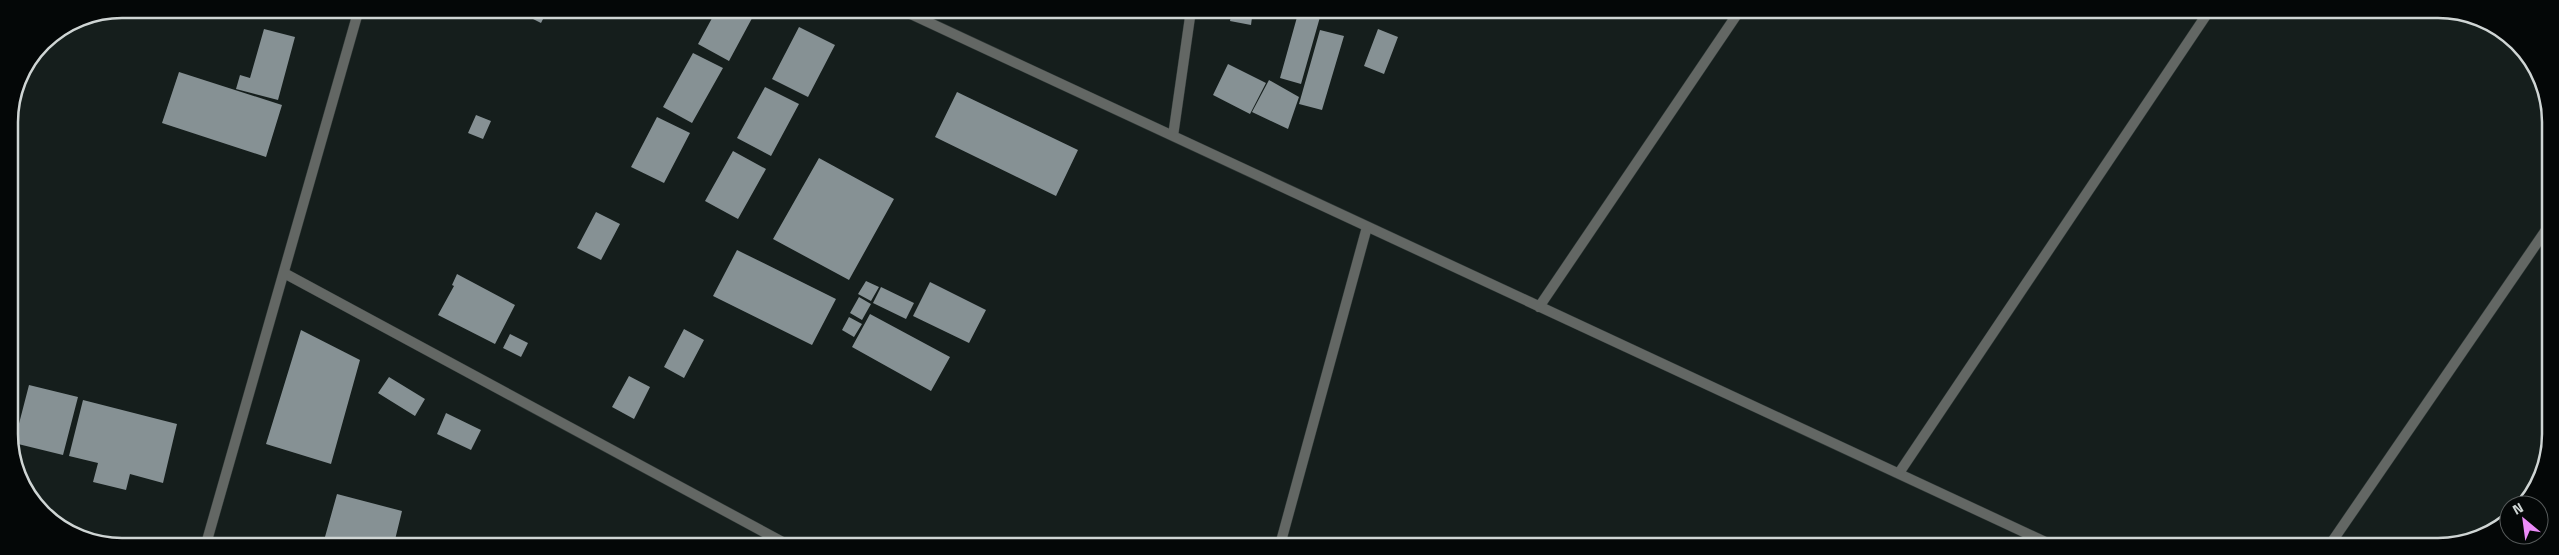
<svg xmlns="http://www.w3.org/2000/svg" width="2559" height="555" font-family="'Titillium Web',sans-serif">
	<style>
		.building { fill: #869194 }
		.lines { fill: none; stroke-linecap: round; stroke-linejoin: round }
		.minor-casing { stroke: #2f3836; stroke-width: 11 }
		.minor { stroke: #636764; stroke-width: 10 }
		.rim { fill: none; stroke: #cfd5d4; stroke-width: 2.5 }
	</style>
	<rect width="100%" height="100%" fill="#151e1c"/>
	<path class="building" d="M 513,9 L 548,9 L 541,23 Z
		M 717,9 L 757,9 L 729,61 L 698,44 Z
		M 1232,10 L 1253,10 L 1251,25 L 1230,21 Z
		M 1299,10 L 1322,10 L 1301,84 L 1280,78 Z
		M 1485,10 L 1499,10 L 1495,17 Z
		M 799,27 L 835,45 L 808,97 L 772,79 Z
		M 264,29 L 295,37 L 278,100 L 236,89 L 240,75 L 250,78 Z
		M 1378,29 L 1398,37 L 1384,74 L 1364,66 Z
		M 1320,30 L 1344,36 L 1322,110 L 1299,104 Z
		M 693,53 L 723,68 L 692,123 L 663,107 Z
		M 1228,64 L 1266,83 L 1250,114 L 1213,95 Z
		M 179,72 L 282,105 L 266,157 L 162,123 Z
		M 1269,80 L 1299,97 L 1288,129 L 1252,112 Z
		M 765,87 L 799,104 L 771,156 L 737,138 Z
		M 957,92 L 1078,150 L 1056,196 L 935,137 Z
		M 476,115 L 491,121 L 483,139 L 468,133 Z
		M 657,117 L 690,133 L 664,183 L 631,167 Z
		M 733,151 L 766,169 L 738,219 L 705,201 Z
		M 819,158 L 894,199 L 849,280 L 773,239 Z
		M 596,212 L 620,224 L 601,260 L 577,248 Z
		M 737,250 L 836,299 L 812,345 L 713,296 Z
		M 457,274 L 515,305 L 495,344 L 438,315 L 454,286 L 452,285 Z
		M 866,281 L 879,287 L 871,301 L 858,294 Z
		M 930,282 L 986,310 L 969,343 L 913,316 Z
		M 881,287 L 914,303 L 906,319 L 873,303 Z
		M 859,297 L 871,304 L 862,320 L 850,313 Z
		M 870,314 L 950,357 L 931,391 L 852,347 Z
		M 849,317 L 862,324 L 854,337 L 842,330 Z
		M 684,329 L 704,340 L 684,378 L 664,367 Z
		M 301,330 L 360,360 L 331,464 L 266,444 Z
		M 510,334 L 528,343 L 521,357 L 503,348 Z
		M 629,376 L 650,387 L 634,419 L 612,407 Z
		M 389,377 L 425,399 L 415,416 L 378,393 Z
		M 11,380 L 19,382 L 11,408 Z
		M 29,385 L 78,397 L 63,455 L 14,443 Z
		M 83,400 L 177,424 L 163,483 L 130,474 L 126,490 L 93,482 L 98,463 L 69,456 Z
		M 446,413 L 481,430 L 471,450 L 437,434 Z
		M 337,494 L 402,511 L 394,544 L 323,544 Z"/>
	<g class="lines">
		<defs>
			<path id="minor" d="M 900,9 L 2054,546
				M 1173,136 L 1191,10
				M 284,273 L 788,545
				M 1539,307 L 1740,10
				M 1899,473 L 2209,11
				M 206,544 L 359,9
				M 1280,545 L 1367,227
				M 2329,546 L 2548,227"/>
		</defs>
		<use href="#minor" class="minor-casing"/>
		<use href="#minor" class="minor"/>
	</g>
	<path d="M0 0H2559V555H0ZM122 18H2438A104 104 0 0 1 2542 122V434A104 104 0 0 1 2438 538H122A104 104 0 0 1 18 434V122A104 104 0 0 1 122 18Z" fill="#040707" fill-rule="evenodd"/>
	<path class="rim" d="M122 18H2438A104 104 0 0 1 2542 122V434A104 104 0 0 1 2438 538H122A104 104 0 0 1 18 434V122A104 104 0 0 1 122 18Z"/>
	<g transform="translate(2524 520) rotate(331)"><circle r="24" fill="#040707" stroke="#555959"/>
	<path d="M0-4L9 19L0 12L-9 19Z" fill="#ed8cf9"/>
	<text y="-8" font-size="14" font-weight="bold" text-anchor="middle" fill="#cfd5d4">N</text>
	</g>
</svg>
